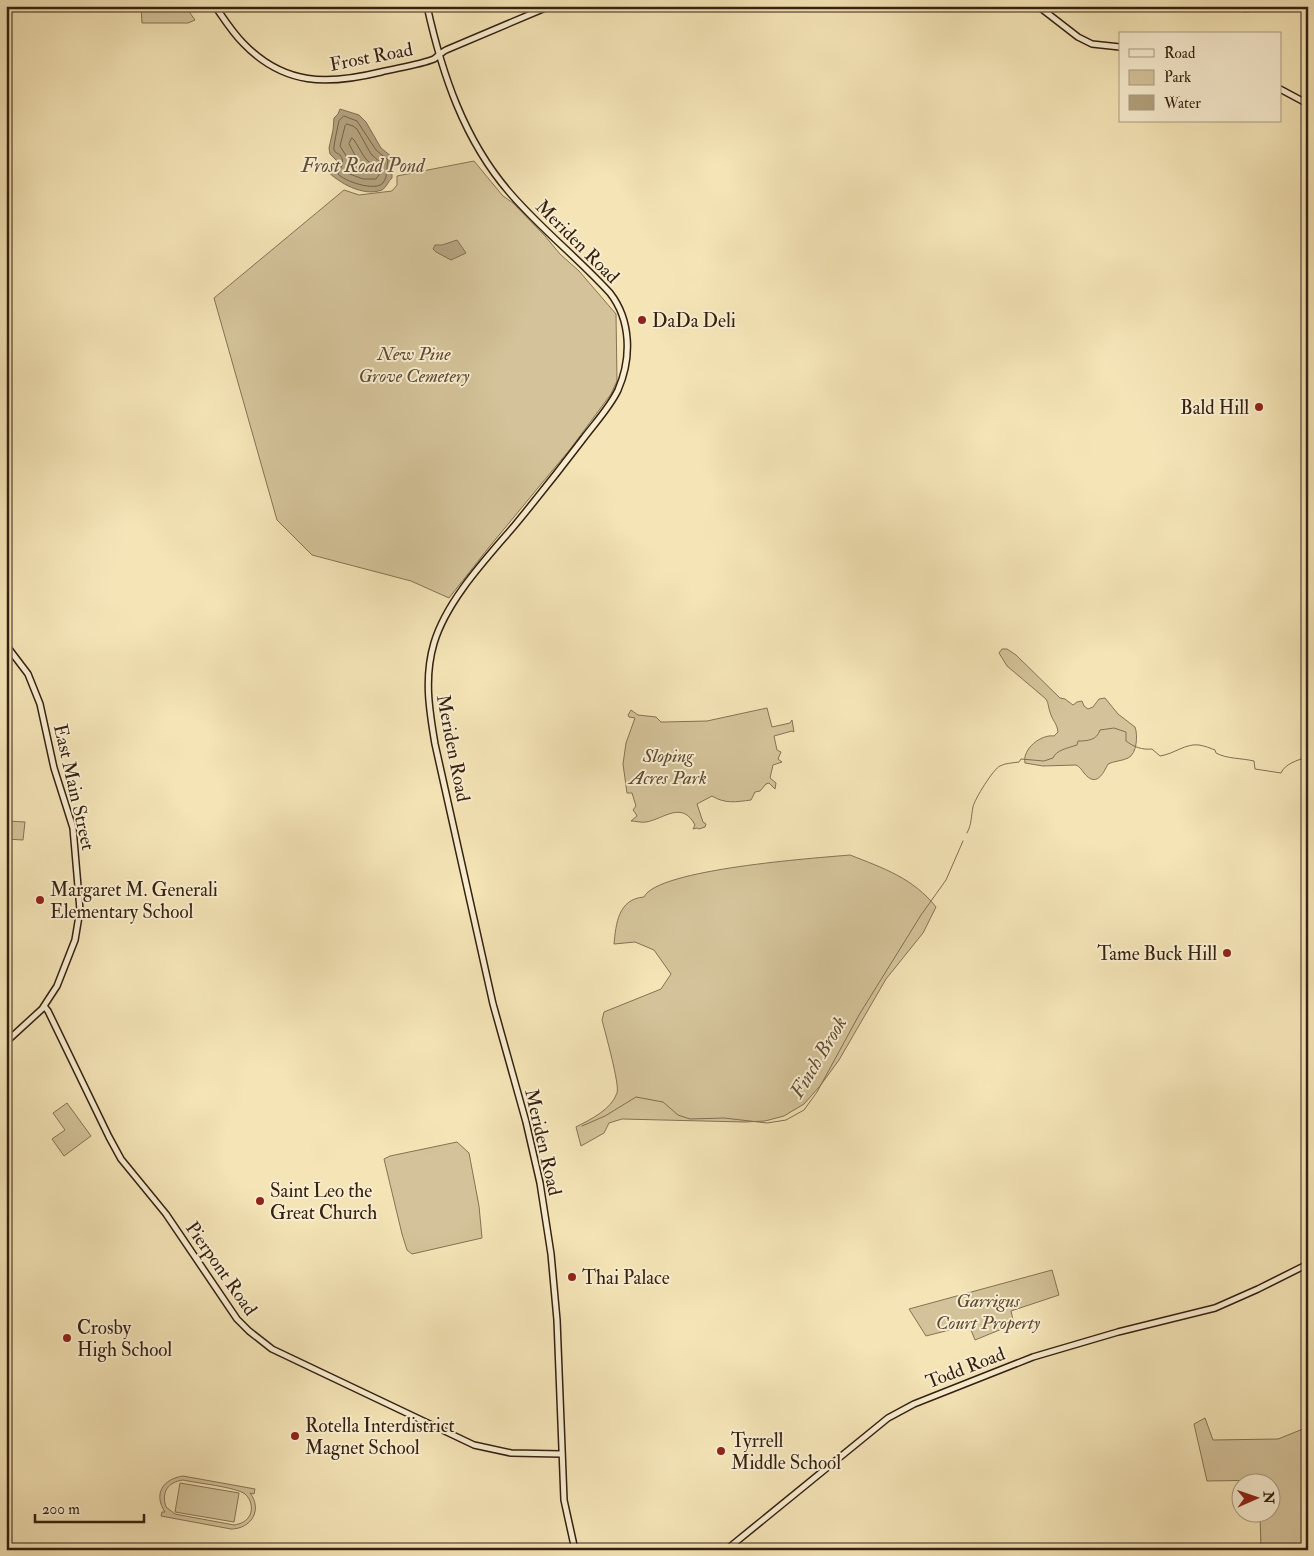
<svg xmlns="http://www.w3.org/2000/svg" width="1314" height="1556" font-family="'IM FELL Double Pica',serif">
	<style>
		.green { fill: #d4c39a; stroke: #847255; fill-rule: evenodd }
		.water { fill: #b3a27e; stroke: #816e52 }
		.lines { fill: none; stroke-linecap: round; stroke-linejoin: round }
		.shore { stroke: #746247; stroke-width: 1 }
		.stream { stroke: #816e52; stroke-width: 1 }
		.river { stroke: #b3a27e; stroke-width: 6 }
		.secondary-casing { stroke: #352110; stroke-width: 8 }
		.secondary { stroke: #f8edd0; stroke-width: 5 }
		.poi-dot { fill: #8f2418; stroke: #f8edd0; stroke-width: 2 }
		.labels { text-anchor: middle; stroke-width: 4; stroke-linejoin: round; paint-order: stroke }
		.street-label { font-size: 19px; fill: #352110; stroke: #f8edd0 }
		.poi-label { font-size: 19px; fill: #352110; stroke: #f8edd0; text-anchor: start }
		.park-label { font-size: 19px; font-style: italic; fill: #5d4a32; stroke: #f8edd0 }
		.water-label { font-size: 20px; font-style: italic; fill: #614e36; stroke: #f8edd0 }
	</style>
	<rect width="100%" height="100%" fill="#f4e4b6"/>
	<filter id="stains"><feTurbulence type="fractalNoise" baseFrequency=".004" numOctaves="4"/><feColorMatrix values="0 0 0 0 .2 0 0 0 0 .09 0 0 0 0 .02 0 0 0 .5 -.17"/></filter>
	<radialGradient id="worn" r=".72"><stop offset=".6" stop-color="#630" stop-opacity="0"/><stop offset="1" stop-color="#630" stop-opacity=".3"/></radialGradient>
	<path class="green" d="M 141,6 L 185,6 L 195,20 L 188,23 L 142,23 Z
		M 474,161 L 503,196 L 513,203 L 545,236 L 560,254 L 579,271 L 616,314 L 617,381 L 611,394 L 571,448 L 490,546 L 449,598 L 411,581 L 312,555 L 277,520 L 214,298 L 344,190 L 359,195 L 392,191 L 397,185 L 397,176 Z
		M 1002,649 L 1007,649 L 1016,655 L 1060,698 L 1065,699 L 1073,705 L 1077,702 L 1082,701 L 1084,706 L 1088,709 L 1093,707 L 1099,699 L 1105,698 L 1118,714 L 1135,727 C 1138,735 1137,754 1128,758 C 1122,761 1114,761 1108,764 C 1103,774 1096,788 1084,773 C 1081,769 1080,767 1076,765 L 1043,766 L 1025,763 C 1022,749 1041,734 1054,736 L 1058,732 C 1057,723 1052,720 1050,712 C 1048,707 1049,704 1046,699 L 1007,666 L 999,653 Z
		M 767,708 L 772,727 L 790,723 L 792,720 L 794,732 L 792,731 L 774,736 L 777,750 L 781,752 L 778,759 L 782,762 L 773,765 L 770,778 L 776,783 L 775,789 L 769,783 L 766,784 L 760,791 L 755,792 L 751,800 C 736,802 725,804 712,796 L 697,804 L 703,822 L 706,824 L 705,827 L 699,829 L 697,828 L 693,829 L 695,825 C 682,800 664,819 646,822 C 642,823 636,821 631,821 L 637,816 L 636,814 L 633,810 L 636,806 L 632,793 L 627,793 L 623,764 L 626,743 L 635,718 L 629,717 L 628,715 L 631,710 L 638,715 L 656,717 L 661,722 L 664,722 L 707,721 Z
		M 7,821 L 25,822 L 23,840 L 6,839 Z
		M 850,855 C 883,868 913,878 936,907 L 923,933 L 886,979 L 839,1060 L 820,1086 L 804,1104 L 784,1116 L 765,1121 L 744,1122 L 622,1119 L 609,1123 L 604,1133 L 581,1146 L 576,1127 C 591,1119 611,1110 617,1093 C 620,1085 605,1032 602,1020 L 604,1012 L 661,989 L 671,974 L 654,950 L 635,942 L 614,944 C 616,924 618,899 644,897 C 657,869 816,858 850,855 Z
		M 67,1103 L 91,1136 L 64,1156 L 52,1139 L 65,1130 L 53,1113 Z
		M 457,1142 L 469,1153 L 479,1206 L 482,1238 L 412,1254 L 407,1250 L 402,1234 L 384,1159 L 390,1156 Z
		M 1052,1270 L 1059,1295 L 1011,1311 L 1014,1324 L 975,1340 L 969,1325 L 926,1336 L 909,1309 Z
		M 1205,1418 L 1213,1440 L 1278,1439 L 1308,1427 L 1308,1550 L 1261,1550 L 1260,1514 L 1272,1514 L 1272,1484 L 1270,1483 L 1270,1480 L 1207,1481 L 1194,1424 Z
		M 183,1476 L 255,1489 L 254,1494 L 250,1493 C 263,1510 251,1529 231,1529 L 161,1516 L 162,1512 L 165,1512 C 153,1494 163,1479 183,1476 ZM 183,1480 C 196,1483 236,1487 245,1494 C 251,1499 253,1508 250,1515 C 247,1521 241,1524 234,1525 L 175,1514 L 166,1507 C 161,1492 168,1482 183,1480 Z
		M 180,1483 L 239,1493 L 234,1522 L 175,1512 Z"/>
	<path class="water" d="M 340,109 L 359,115 L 366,122 L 381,148 L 392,157 L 392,178 C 388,181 387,187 382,190 C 363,197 339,183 326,170 L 337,165 L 337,161 L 330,154 L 329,148 L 333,130 L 334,118 L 338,114 Z
		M 457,240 L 466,253 L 451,260 L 436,252 L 433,249 L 435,245 L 442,245 Z"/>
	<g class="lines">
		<path class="shore" d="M 344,116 L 357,121 L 376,150 L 388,160 C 386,169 388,176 383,183 C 375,192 344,181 338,174 C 340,169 346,162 340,155 C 338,153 335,153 334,150 C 333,148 338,125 339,121 Z
			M 347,124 L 353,126 L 357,129 L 371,154 L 381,163 L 381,172 L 376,179 L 363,179 L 347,173 L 348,159 L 340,146 L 345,126 Z
			M 352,138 L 354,140 L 365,158 L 373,166 L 372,172 L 365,172 L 356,168 L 355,155 L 349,144 Z"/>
		<path class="stream" d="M 967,833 C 972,824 971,816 973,807 C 974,800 994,768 1000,766 C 1005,763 1013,763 1019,762 L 1021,759 L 1044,761 L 1053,758 C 1056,750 1068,748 1077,745 L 1078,741 C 1088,741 1097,740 1100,730 L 1114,728 L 1126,732 L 1126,741 C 1134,747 1142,750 1152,749 L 1160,756 C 1174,754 1186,743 1199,745 C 1205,746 1210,748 1215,750 L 1216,753 C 1227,759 1241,758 1254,761 L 1255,769 L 1281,773 C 1285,764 1297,760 1308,757
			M 582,1126 L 605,1116 L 636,1097 L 663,1102 L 678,1115 L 690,1119 L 724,1118 L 767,1123 L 786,1120 L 804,1110 L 817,1092 L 859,1015 L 921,915 L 946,880 L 963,841"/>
		<path class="river" d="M 1241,6 L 1245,10 L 1261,6"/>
		<defs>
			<path id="secondary" d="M 215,6 C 224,19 232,32 243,43 C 284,86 328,85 381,72 C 397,68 419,65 434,59 C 438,56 442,52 446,50 L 550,6
				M 427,6 C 442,74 464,140 510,193 C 541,229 578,258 610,293 C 631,320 632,358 618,390 C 610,407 595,423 583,439 C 561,468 538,497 515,525 C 486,559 447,600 434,643 C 424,677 429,709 435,744 L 493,1004 L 526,1122 L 540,1183 L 551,1254 L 557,1320 L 564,1500 L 575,1550
				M 1038,6 L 1078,37 L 1092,44 L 1120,47
				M 1280,89 L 1308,104
				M 6,645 L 28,674 L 40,704 L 54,768 L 73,828 L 80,910 L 75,940 L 57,986 L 42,1009 L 6,1042
				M 44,1006 L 48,1011 L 109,1137 L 121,1159 L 166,1214 L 237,1319 L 249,1331 L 272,1349 L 474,1445 L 511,1453 L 561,1454
				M 726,1550 L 888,1418 L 914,1404 L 1033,1357 L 1118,1332 L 1215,1308 L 1258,1289 L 1308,1264"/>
		</defs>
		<use href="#secondary" class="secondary-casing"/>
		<use href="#secondary" class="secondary"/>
	</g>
	<g class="poi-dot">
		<circle cx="642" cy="320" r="5"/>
		<circle cx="1259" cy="407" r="5"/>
		<circle cx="40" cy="900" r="5"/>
		<circle cx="1227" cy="953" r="5"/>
		<circle cx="260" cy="1201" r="5"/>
		<circle cx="572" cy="1277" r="5"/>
		<circle cx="67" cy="1338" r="5"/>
		<circle cx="295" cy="1436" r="5"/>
		<circle cx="721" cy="1451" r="5"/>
	</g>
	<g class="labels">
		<g class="street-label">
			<text transform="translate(371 56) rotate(-11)" y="7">Frost Road</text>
			<text transform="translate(578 241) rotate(45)" y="7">Meriden Road</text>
			<text transform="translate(454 748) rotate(79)" y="7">Meriden Road</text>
			<text transform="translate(75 787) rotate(77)" y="7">East Main Street</text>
			<text transform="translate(544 1142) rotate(77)" y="7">Meriden Road</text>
			<text transform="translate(222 1268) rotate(55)" y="7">Pierpont Road</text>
			<text transform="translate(965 1367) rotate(-21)" y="7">Todd Road</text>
		</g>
		<g class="poi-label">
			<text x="652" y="327">DaDa Deli</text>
			<text x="1249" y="414" text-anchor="end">Bald Hill</text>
			<text x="50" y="896">Margaret M. Generali<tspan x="50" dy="22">Elementary School</tspan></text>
			<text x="1217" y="960" text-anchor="end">Tame Buck Hill</text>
			<text x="270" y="1197">Saint Leo the<tspan x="270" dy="22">Great Church</tspan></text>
			<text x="582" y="1284">Thai Palace</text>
			<text x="77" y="1334">Crosby<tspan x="77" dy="22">High School</tspan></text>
			<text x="305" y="1432">Rotella Interdistrict<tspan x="305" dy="22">Magnet School</tspan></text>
			<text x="731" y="1447">Tyrrell<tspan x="731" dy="22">Middle School</tspan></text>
		</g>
		<g class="park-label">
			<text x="414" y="360">New Pine<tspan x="414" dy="22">Grove Cemetery</tspan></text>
			<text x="668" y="762">Sloping<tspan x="668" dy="22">Acres Park</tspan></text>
			<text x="988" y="1307">Garrigus<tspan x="988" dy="22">Court Property</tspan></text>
		</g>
		<g class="water-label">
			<text x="363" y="172">Frost Road Pond</text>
			<text transform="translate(818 1057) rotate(-59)" y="7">Finch Brook</text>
		</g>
	</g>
	<rect width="1314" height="1556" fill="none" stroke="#f4e4b6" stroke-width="25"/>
	<rect x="8" y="8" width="1299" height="1541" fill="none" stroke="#352110" stroke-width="2.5"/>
	<rect x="12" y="12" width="1289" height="1531" fill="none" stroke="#352110"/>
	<rect x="1119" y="32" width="162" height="90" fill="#f8edd0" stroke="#aa9b83"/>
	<rect x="1129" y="49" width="25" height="8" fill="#f8edd0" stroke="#aa9b83"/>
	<text x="1164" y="58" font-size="15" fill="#352110">Road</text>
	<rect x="1129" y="70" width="25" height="15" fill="#d4c39a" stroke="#aa9b83"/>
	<text x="1164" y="82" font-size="15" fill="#352110">Park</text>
	<rect x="1129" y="95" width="25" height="15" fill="#b3a27e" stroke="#aa9b83"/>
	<text x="1164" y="108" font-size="15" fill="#352110">Water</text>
	<g transform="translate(1256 1498) rotate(88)"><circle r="24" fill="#f8edd0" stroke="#aa9b83"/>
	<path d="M0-4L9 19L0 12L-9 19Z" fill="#8f2418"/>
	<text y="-8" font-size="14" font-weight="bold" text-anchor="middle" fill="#352110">N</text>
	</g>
	<path d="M35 1514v8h109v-8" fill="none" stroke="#352110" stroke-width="2.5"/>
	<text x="42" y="1514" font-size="15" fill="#352110" stroke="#f8edd0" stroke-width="4" paint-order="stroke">200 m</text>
	<rect width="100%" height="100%" filter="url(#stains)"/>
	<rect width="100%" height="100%" fill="url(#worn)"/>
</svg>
